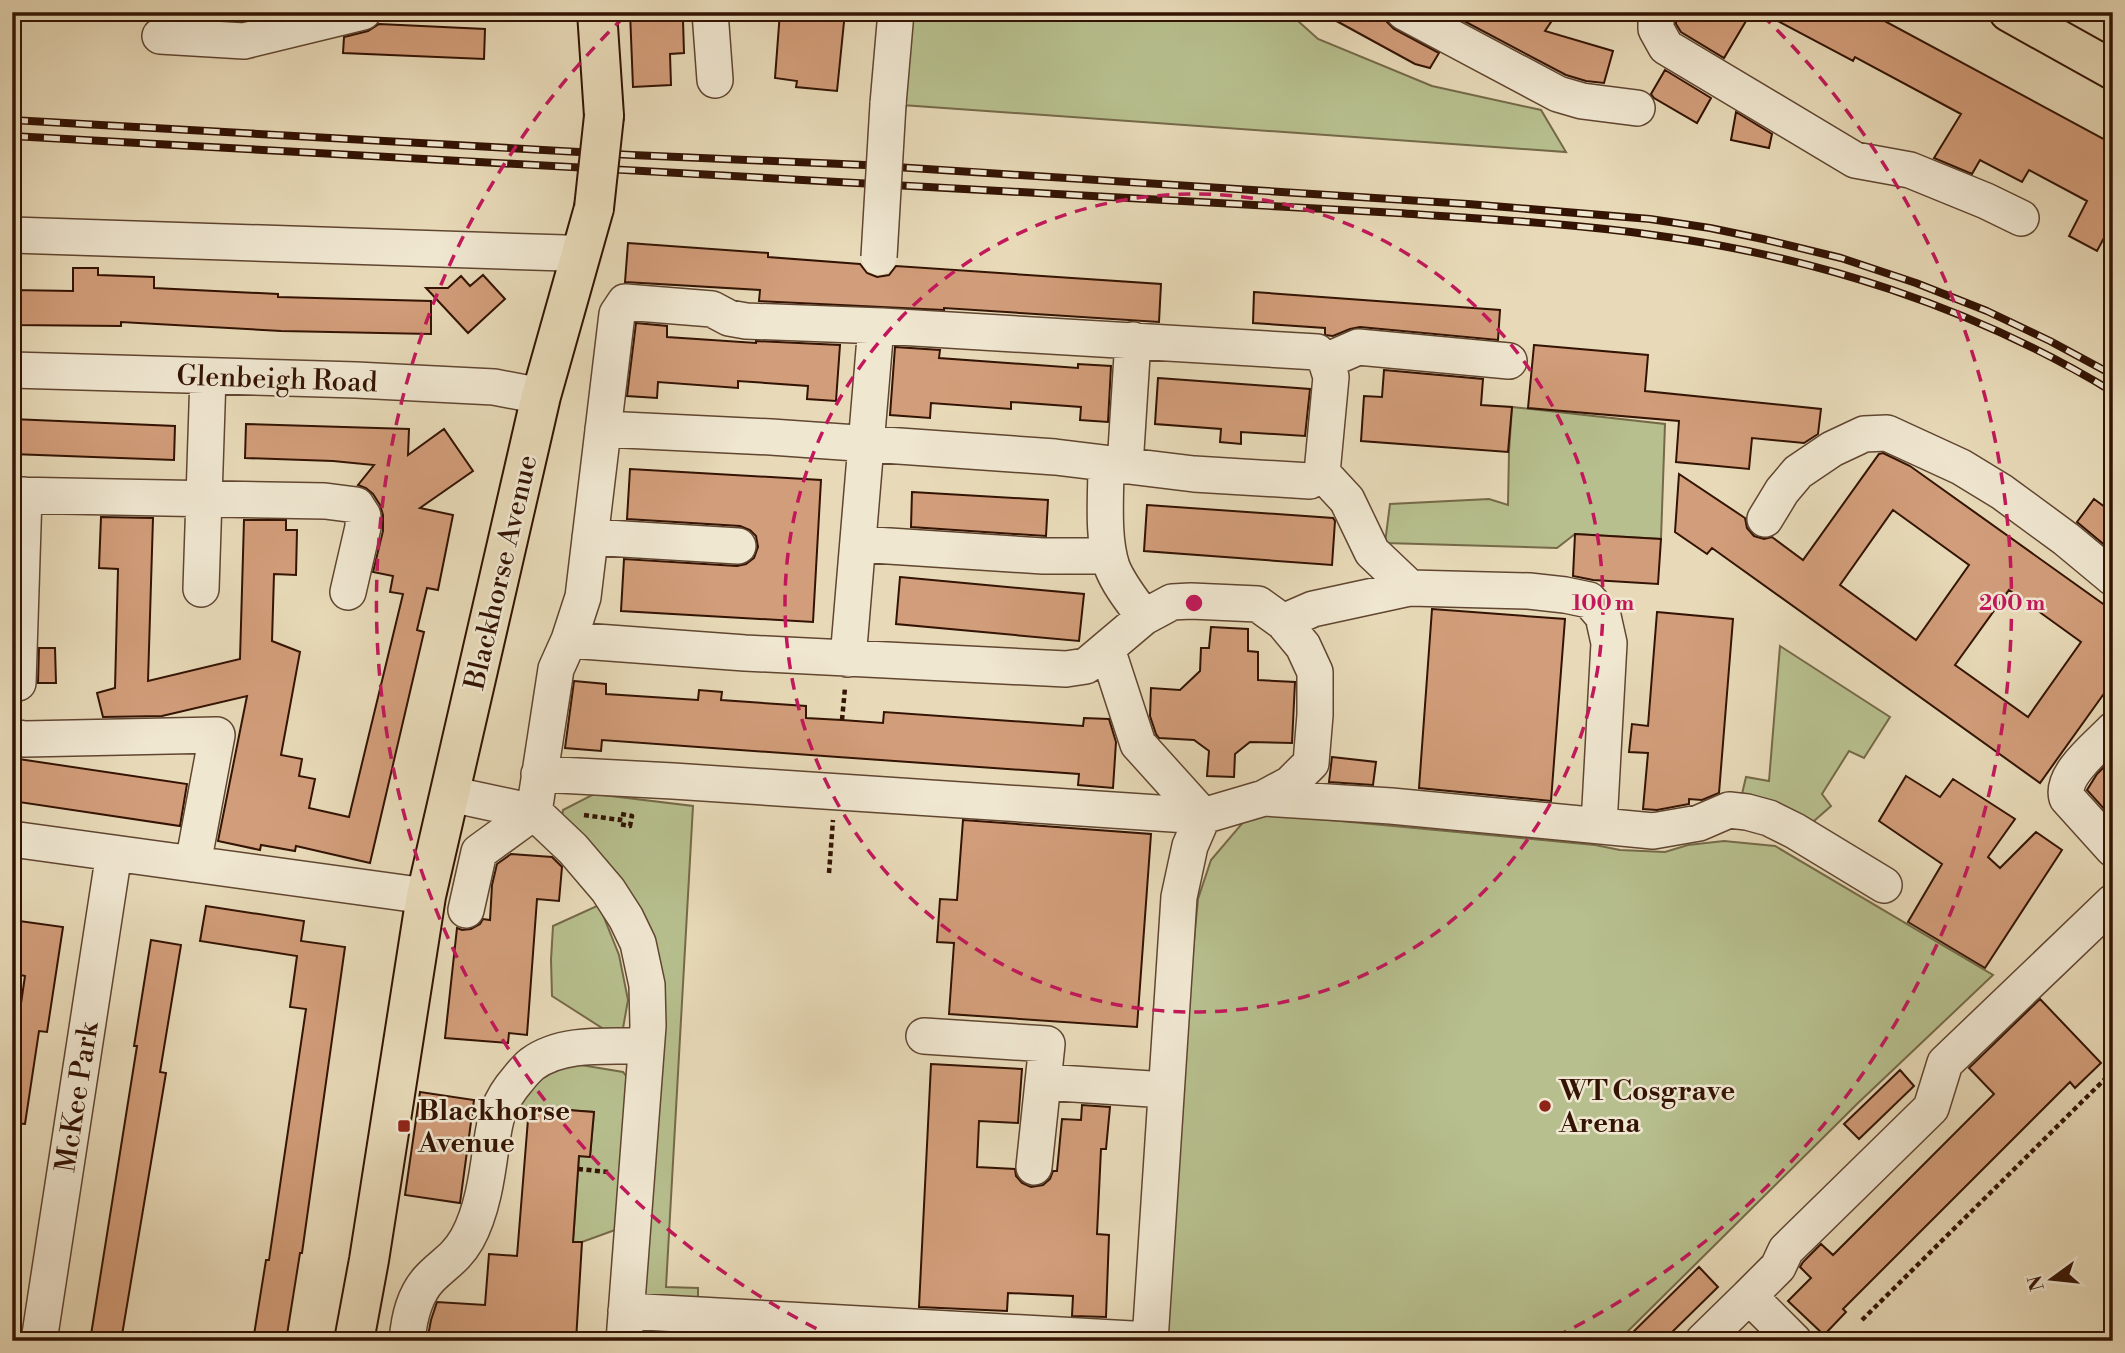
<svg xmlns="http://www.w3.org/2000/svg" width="2125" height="1353" font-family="'Libre Bodoni',serif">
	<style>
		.green { fill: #b7bf8e; stroke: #756948; stroke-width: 2 }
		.building { fill: #d29d7a; stroke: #331303; stroke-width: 2; fill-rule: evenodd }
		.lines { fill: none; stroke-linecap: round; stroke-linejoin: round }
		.minor-casing { stroke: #604530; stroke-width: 38 }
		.major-casing { stroke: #331303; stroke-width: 42 }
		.path { stroke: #331303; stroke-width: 4.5; stroke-dasharray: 5 3.5; stroke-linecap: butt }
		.minor { stroke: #f0e7d1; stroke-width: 35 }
		.major { stroke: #e8dab8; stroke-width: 38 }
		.rail-casing { stroke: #331303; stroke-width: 8 }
		.rail { stroke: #f0e7d1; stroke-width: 5; stroke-dasharray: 16; stroke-linecap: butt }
		.minor-bridge-casing { stroke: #604530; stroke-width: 38; stroke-linecap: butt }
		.major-bridge-casing { stroke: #331303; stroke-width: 42; stroke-linecap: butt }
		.minor-bridge { stroke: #f0e7d1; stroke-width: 35 }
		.major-bridge { stroke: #e8dab8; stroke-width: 38 }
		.ring { fill: none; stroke: #c2185b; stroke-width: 3.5; stroke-dasharray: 12 9 }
		.poi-dot { fill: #8f2418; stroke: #f0e7d1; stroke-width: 2.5 }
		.labels { text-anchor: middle; stroke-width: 5; stroke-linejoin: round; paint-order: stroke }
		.street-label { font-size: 28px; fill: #331303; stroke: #f0e7d1 }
		.poi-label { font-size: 28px; font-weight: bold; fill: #331303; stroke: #f0e7d1; text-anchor: start }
		.centre { fill: #c2185b; stroke: #f0e7d1; stroke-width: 3.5 }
		.ring-label { font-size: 21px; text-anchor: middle; font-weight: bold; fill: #c2185b; stroke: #f0e7d1; stroke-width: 5; stroke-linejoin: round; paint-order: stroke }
	</style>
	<rect width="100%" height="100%" fill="#e8dab8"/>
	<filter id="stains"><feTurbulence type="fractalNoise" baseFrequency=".00286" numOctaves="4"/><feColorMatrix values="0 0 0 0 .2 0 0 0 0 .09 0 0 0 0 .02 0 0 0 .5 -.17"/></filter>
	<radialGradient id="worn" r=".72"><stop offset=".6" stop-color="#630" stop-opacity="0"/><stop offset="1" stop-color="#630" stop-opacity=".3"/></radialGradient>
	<path class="green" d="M 896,12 L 1288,12 L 1318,39 L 1432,86 L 1541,110 L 1566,152 L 888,104 Z
		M 1512,407 L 1665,424 L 1661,539 L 1575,534 L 1557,548 L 1385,543 L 1390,504 L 1489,499 L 1508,505 L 1509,452 Z
		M 1780,646 L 1890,717 L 1864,758 L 1849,751 L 1822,794 L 1831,806 L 1814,821 L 1791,821 L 1742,794 L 1746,777 L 1769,781 Z
		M 594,794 L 693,806 L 666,1287 L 698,1288 L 698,1309 L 635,1305 L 652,981 L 560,828 L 563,810 Z
		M 1257,816 L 1287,816 L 1595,845 L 1620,850 L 1665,852 L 1688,845 L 1724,841 L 1775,846 L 1993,975 L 1857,1104 L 1618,1341 L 1162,1341 L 1179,1097 L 1198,899 L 1211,860 L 1245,820 Z
		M 599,905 L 619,955 L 628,1000 L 622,1034 L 613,1035 L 552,996 L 551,960 L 553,926 Z
		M 569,1063 L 623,1072 L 630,1081 L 615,1230 L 582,1242 L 573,1242 L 579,1156 L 590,1157 L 594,1112 L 514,1107 L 526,1088 Z"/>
	<path class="building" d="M 166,12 L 277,12 L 242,21 L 166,16 Z
		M 630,12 L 668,12 L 669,21 L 683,20 L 684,53 L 670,54 L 671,85 L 633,87 Z
		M 780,12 L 845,12 L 837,91 L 796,87 L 797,81 L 775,78 Z
		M 1320,12 L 1384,12 L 1387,22 L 1394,29 L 1439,53 L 1430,68 L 1415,64 Z
		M 1447,12 L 1535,12 L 1551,22 L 1545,31 L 1613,51 L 1604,83 L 1586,81 L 1566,75 Z
		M 1676,12 L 1732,12 L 1746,21 L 1724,58 L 1681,32 L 1676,24 Z
		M 1761,12 L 1868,12 L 2113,144 L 2113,221 L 2097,251 L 2069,236 L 2087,201 L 2029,170 L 2022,182 L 1980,160 L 1972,174 L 1934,158 L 1961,114 L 1855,57 L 1853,61 Z
		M 379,24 L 485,29 L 484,59 L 343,53 L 344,37 L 368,31 Z
		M 1665,70 L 1711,98 L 1697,123 L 1654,98 L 1651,94 Z
		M 1736,112 L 1772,134 L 1769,148 L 1731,140 Z
		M 628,243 L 768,253 L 768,257 L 860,264 L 867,273 L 877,277 L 889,275 L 896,266 L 1161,284 L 1159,322 L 944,308 L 944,310 L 759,301 L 760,290 L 625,282 Z
		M 73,268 L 98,268 L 98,275 L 154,277 L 154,288 L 278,294 L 278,297 L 431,301 L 431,334 L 281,331 L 121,322 L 121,326 L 12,325 L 12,290 L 73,291 Z
		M 483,275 L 505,299 L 468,333 L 426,288 L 448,288 L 461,276 L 470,286 Z
		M 1254,292 L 1500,310 L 1498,340 L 1360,327 L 1350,329 L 1333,336 L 1325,335 L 1325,328 L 1253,323 Z
		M 636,323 L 667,326 L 667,337 L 756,343 L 756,341 L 840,345 L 836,401 L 807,399 L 808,386 L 738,381 L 738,388 L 658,382 L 657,398 L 627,396 Z
		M 1534,345 L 1648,355 L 1645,391 L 1821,409 L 1818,434 L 1804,443 L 1752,438 L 1749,469 L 1676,462 L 1679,421 L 1528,408 Z
		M 895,347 L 940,350 L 939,358 L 1078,368 L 1078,364 L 1111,366 L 1108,422 L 1080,420 L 1081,407 L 1011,402 L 1011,409 L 931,403 L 930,418 L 890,415 Z
		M 1384,370 L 1483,379 L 1481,405 L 1512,407 L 1508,452 L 1361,441 L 1364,396 L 1382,397 Z
		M 1158,378 L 1310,389 L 1305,436 L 1241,432 L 1241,444 L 1220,442 L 1221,429 L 1155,424 Z
		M 12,419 L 175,426 L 174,460 L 12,454 Z
		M 246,424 L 409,429 L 408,455 L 444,429 L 473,471 L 420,508 L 453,515 L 438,590 L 427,588 L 417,630 L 424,632 L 370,863 L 296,846 L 295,851 L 261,845 L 260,850 L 218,841 L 247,696 L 162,716 L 103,717 L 97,693 L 115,688 L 118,569 L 99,568 L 101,517 L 153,518 L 148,681 L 240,659 L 244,520 L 286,520 L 286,530 L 297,530 L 296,575 L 274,574 L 272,641 L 300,652 L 281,755 L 302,759 L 299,776 L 315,779 L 309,808 L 349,817 L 403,594 L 390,592 L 393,576 L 373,572 L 383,531 L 383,515 L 380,505 L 373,494 L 366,488 L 358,485 L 374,465 L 333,461 L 245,458 Z
		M 1883,453 L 1910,466 L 2113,611 L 2113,681 L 2040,783 L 1712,548 L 1707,554 L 1675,532 L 1679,474 L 1745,518 L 1747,528 L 1754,536 L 1764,539 L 1772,537 L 1803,560 L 1879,454 ZM 1893,510 L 1969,565 L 1916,640 L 1840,585 ZM 2009,590 L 2081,642 L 2028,717 L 1955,665 Z
		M 630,469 L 821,480 L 813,622 L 621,611 L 624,559 L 737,566 L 746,564 L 754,558 L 758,547 L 756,536 L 750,530 L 740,526 L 627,519 Z
		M 912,492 L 1048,500 L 1046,536 L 911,527 Z
		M 2094,499 L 2113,513 L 2113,552 L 2077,522 Z
		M 1147,505 L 1333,518 L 1335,521 L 1332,565 L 1144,551 Z
		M 1575,534 L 1661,539 L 1658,584 L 1593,580 L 1573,576 Z
		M 900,577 L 1084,594 L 1079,641 L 896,624 Z
		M 1432,609 L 1565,619 L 1551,801 L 1419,788 Z
		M 1657,612 L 1733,619 L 1719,793 L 1702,800 L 1689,799 L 1689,804 L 1657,810 L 1643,809 L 1648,753 L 1629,752 L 1632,724 L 1648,726 Z
		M 1211,627 L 1248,629 L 1248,651 L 1258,652 L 1258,680 L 1295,682 L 1292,743 L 1250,742 L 1235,754 L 1234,777 L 1207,776 L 1209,751 L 1194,740 L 1159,738 L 1156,734 L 1150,716 L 1151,688 L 1180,690 L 1200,671 L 1201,648 L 1209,648 Z
		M 39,648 L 55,648 L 56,683 L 38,683 Z
		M 574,681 L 606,684 L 606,694 L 698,700 L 699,690 L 722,692 L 721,700 L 806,706 L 806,718 L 842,720 L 883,723 L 884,712 L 1083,726 L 1084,718 L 1109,719 L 1116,742 L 1113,788 L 1078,785 L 1079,774 L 838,757 L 602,740 L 601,751 L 565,748 Z
		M 1332,757 L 1376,762 L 1373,785 L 1329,782 Z
		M 12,758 L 187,784 L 180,826 L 12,801 Z
		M 2113,758 L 2113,819 L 2087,790 L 2097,774 Z
		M 1906,776 L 1940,797 L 1953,779 L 2015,819 L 1988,857 L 2000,868 L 2036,832 L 2062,850 L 1985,968 L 1908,922 L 1942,864 L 1879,821 Z
		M 963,820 L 1151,834 L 1137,1027 L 949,1014 L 954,943 L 937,942 L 940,899 L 957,900 Z
		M 511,854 L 552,857 L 562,867 L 559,901 L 537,899 L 527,1035 L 509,1033 L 508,1043 L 445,1038 L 457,928 L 462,930 L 471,929 L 480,924 L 483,919 L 490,920 L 492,885 L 497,864 Z
		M 206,906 L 304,921 L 301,941 L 345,947 L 302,1253 L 300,1253 L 286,1341 L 253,1341 L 266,1260 L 269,1260 L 306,1009 L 290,1007 L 297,956 L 200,941 Z
		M 12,920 L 63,927 L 47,1032 L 39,1031 L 25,1124 L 12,1123 L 12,1065 L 25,976 L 12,973 Z
		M 151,940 L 181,945 L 160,1072 L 166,1073 L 121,1341 L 90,1341 L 137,1046 L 134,1046 Z
		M 2040,999 L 2101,1063 L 2075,1088 L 2070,1082 L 1843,1309 L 1846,1312 L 1824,1335 L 1788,1301 L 1811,1278 L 1800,1267 L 1803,1262 L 1821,1244 L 1833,1255 L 1994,1094 L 1969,1068 Z
		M 931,1064 L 1022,1069 L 1018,1123 L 979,1121 L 977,1167 L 1015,1169 L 1016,1176 L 1022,1183 L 1031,1187 L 1043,1185 L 1050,1179 L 1053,1171 L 1057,1171 L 1062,1119 L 1081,1120 L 1082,1105 L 1110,1107 L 1106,1149 L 1101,1149 L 1097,1234 L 1109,1235 L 1106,1317 L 1072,1316 L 1073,1296 L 1008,1293 L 1007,1311 L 919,1307 Z
		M 1900,1070 L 1914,1086 L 1859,1139 L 1844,1124 Z
		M 420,1092 L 474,1100 L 460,1203 L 405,1195 Z
		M 529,1107 L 594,1112 L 590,1157 L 579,1156 L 573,1242 L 582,1242 L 576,1341 L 427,1341 L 431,1320 L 437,1302 L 485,1305 L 489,1254 L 517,1256 Z
		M 1699,1267 L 1718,1287 L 1663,1341 L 1624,1341 Z"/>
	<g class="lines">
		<defs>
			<path id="minor" d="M 710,12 L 715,80
				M 1404,12 L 1558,94 L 1582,101 L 1637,108
				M 1656,12 L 1656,29 L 1666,47 L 1855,160 L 1910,170 L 1986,201 L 2021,218
				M 160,36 L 244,41 L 363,12
				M 888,104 L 896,12
				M 12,235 L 565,253 L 581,256
				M 1326,361 L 1358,347 L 1509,361
				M 12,370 L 356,380 L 494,387 L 541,396
				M 1106,464 C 1106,495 1102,537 1112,567 C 1119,585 1133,602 1144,617
				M 1125,466 L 1133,340
				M 1322,473 L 1347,500 L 1372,552 L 1410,588
				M 12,495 L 325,501 L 356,505 L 363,516 L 363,527 L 348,592
				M 1765,519 L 1782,491 L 1798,472 L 1832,449 L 1864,434 L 1887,433 L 1961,467 L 2002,492 L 2066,539 L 2113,578
				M 590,537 L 738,546
				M 858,544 L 1043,556 L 1109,556
				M 201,589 L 208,376
				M 1283,622 L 1313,609 L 1410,588 L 1529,591 L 1565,595 L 1589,600 L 1603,616 L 1609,643 L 1599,825
				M 1107,649 L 1138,744 L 1203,816
				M 848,659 L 876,326
				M 18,683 L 24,495
				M 2113,730 C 2098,746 2060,775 2067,798 L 2113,849
				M 12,737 L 25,739 L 217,735 L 193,864
				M 539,774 L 673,781 L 1203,816 L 1264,798 L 1290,784 L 1311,763 L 1315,715 L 1315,672 L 1303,646 L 1283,622 L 1258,604 L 1191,601 L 1172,602 L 1144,617 L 1086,666 L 1066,669 L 745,653 L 569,640
				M 450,794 L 534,812 L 573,849 L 608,890 L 626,918 L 638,943 L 647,985 L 648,1026 L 624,1341
				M 1264,798 L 1391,806 L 1653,831 L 1699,823 L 1729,810 L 1747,812 L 1769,818 L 1795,831 L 1884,885
				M 12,839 L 426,896
				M 466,910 L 479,852 L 534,812 L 556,669 L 569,640 L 583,597 L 617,314 L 625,302 L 712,309 L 729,318 L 746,321 L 882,326 L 1317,352 L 1326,361 L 1331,377 L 1322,473 L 1310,481 L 1194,474 L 1055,457 L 771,437 L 603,429
				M 924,1036 L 1047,1044 L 1034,1167
				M 1043,1082 L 1166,1090
				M 1749,1296 L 1778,1267 L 1786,1250 L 1931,1108 L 1945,1063 L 2113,902
				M 626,1311 L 1150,1340
				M 39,1341 L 114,853
				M 407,1341 C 409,1318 414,1294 431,1277 C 445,1263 456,1258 467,1239 C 482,1212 487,1177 491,1147 C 495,1118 498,1102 518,1079 C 522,1074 527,1068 532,1064 C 563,1041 610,1047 646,1046
				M 1150,1341 L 1179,897 L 1190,846 L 1203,816
				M 1703,1341 L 1749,1296 L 1794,1341"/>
			<path id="major" d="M 597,12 L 604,116
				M 2009,12 L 2113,70
				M 354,1341 L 369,1260 L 426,896 L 541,396 L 594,208"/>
		</defs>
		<use href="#minor" class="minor-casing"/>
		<use href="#major" class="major-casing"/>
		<path class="path" d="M 842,720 L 845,688
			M 584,815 L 620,820 L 621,814 L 632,816 L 630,826 L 620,824 L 620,820
			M 829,873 L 833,820
			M 578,1169 L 608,1172
			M 1862,1320 L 2113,1071"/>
		<use href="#minor" class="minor"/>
		<use href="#major" class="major"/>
		<defs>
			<path id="rail" d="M 12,120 L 632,155 L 865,165 L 1468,204 L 1650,219 L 1710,228 L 1763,239 L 1841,258 L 1916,283 L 1987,311 L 2050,341 L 2113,375
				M 12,136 L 1398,213 C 1483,219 1568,223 1653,235 C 1813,256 1974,307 2113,392"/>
		</defs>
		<use href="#rail" class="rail-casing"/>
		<use href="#rail" class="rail"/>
		<defs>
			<path id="minor-bridge" d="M 879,257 L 888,104"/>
			<path id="major-bridge" d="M 594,208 L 604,116"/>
		</defs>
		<use href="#minor-bridge" class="minor-bridge-casing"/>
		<use href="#major-bridge" class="major-bridge-casing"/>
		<use href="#minor-bridge" class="minor-bridge"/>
		<use href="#major-bridge" class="major-bridge"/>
	</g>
	<g class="ring">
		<circle cx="1194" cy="603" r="409"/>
		<path d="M835 1338A818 818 0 0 1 626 15M1762 15A818 818 0 0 1 1553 1338"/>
	</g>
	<g class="poi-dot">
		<circle cx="1545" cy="1106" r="7"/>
		<rect x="397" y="1119" width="14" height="14" rx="3.5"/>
	</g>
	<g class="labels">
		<g class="street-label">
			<text transform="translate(277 378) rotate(2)" y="10">Glenbeigh Road</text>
			<text transform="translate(500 572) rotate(-77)" y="10">Blackhorse Avenue</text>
			<text transform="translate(76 1097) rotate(-81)" y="10">McKee Park</text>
		</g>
		<g class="poi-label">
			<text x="1559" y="1100">WT Cosgrave<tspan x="1559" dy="32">Arena</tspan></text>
			<text x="418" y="1120">Blackhorse<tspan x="418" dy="32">Avenue</tspan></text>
		</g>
	</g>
	<circle cx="1194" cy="603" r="10" class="centre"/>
	<g class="ring-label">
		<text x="1603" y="610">100 m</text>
		<text x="2012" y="610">200 m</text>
	</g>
	<rect width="2125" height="1353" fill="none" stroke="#e8dab8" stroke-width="42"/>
	<rect x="14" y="14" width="2097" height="1325" fill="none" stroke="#331303" stroke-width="3.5"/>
	<rect x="21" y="21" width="2083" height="1311" fill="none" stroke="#331303" stroke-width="2"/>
	<g transform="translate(2052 1279) rotate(255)" stroke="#f0e7d1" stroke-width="5" paint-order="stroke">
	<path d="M0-5L12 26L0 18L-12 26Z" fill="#331303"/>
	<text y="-10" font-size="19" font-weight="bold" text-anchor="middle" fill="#331303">N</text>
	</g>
	<rect width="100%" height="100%" filter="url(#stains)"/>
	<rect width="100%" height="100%" fill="url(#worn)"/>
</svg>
